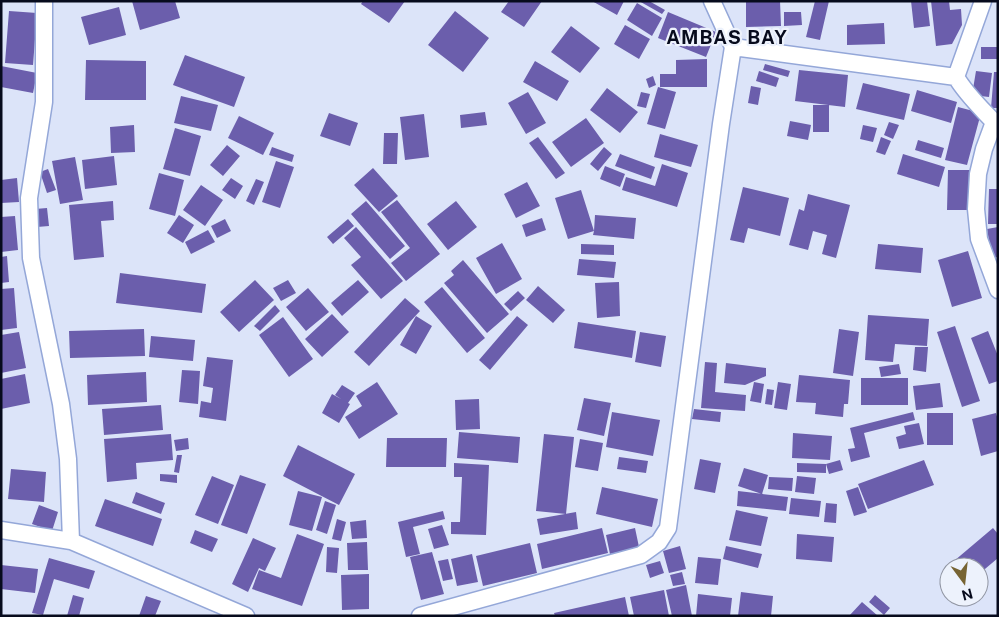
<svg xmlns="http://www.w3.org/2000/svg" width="999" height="617" font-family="'Public Sans',sans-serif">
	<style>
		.building { fill: #6b5eac }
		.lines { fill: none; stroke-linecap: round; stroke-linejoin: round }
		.street-casing { stroke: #94a7d8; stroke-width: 19 }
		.street { stroke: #fff; stroke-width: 16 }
		.labels { text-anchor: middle; stroke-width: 4.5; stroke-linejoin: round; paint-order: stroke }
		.district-label { font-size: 19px; font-weight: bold; letter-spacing: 1px; fill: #070b1d; stroke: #edf2fc }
	</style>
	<rect width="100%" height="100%" fill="#dce4f9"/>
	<path class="building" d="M 132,1 L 175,1 L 180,18 L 140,30 Z
		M 363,1 L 405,1 L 389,23 L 361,4 Z
		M 509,1 L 542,1 L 524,27 L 501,12 Z
		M 592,1 L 624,1 L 617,15 Z
		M 639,1 L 649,1 L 665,10 L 662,14 Z
		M 746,1 L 780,1 L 781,26 L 746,27 Z
		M 815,1 L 829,1 L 820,40 L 806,37 Z
		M 911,1 L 927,1 L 930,26 L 914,28 Z
		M 931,1 L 949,1 L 950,10 L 961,9 L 962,25 L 952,44 L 936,46 Z
		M 637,3 L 662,18 L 652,36 L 627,20 Z
		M 119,7 L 126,35 L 89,45 L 81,17 Z
		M 9,11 L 37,13 L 33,65 L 5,63 Z
		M 455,11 L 489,38 L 463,72 L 428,45 Z
		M 668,12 L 716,32 L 706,57 L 658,38 Z
		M 784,12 L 801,12 L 802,25 L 784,26 Z
		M 884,23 L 885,44 L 847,45 L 847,25 Z
		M 625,25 L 650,39 L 639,59 L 614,44 Z
		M 571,26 L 600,48 L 580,73 L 551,52 Z
		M 981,47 L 998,47 L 998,59 L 981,59 Z
		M 185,55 L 245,77 L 234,107 L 173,85 Z
		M 707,59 L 707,87 L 660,87 L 660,74 L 676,74 L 676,60 Z
		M 86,60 L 146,61 L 146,100 L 85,100 Z
		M 535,61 L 569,81 L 557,101 L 523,82 Z
		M 765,64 L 790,71 L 788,77 L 763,70 Z
		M 1,66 L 37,73 L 33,93 L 1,87 Z
		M 799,70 L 848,75 L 845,107 L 795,101 Z
		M 759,71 L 779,78 L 776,87 L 756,81 Z
		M 976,71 L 992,73 L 989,97 L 972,95 Z
		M 994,72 L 998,72 L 998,108 L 991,108 Z
		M 653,76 L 656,85 L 649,88 L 646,79 Z
		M 863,83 L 910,94 L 904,120 L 856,109 Z
		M 751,86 L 761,88 L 758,105 L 748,103 Z
		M 658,87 L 676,92 L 665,129 L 647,124 Z
		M 607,88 L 638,112 L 620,133 L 590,110 Z
		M 917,90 L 957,102 L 951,123 L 911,111 Z
		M 528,92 L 546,123 L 526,134 L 508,103 Z
		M 641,92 L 650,94 L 646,108 L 637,106 Z
		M 181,96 L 218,105 L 211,131 L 174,123 Z
		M 813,105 L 829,105 L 829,132 L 813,132 Z
		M 958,107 L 981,113 L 967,165 L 945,160 Z
		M 485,112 L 487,125 L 461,128 L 460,115 Z
		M 329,113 L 358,123 L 350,146 L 320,136 Z
		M 424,114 L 429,157 L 405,160 L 400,117 Z
		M 239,116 L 274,133 L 263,155 L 228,138 Z
		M 586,118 L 604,143 L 571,167 L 552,142 Z
		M 790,121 L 811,125 L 808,140 L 787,136 Z
		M 889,122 L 899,125 L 893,139 L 884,135 Z
		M 134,125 L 135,152 L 111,153 L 110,127 Z
		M 863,125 L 877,128 L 873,142 L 860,139 Z
		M 175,128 L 201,136 L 190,176 L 163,169 Z
		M 384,133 L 398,133 L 397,164 L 383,164 Z
		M 660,134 L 698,145 L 691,167 L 654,157 Z
		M 538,137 L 565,173 L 556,179 L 529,143 Z
		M 881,137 L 891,141 L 885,155 L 876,152 Z
		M 918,140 L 944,148 L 941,158 L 915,150 Z
		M 227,145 L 240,156 L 223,176 L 210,165 Z
		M 272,147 L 294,155 L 292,162 L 269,155 Z
		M 604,147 L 612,154 L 598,171 L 590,164 Z
		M 620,154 L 655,167 L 651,179 L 615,166 Z
		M 903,154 L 945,167 L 939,187 L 897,174 Z
		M 114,156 L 117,185 L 85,189 L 82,160 Z
		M 75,157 L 83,200 L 60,204 L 52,161 Z
		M 276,161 L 294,167 L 280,208 L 262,202 Z
		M 662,164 L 688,173 L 677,207 L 622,190 L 626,177 L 655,186 Z
		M 605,166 L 625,174 L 620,187 L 600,179 Z
		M 373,168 L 398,196 L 379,212 L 354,185 Z
		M 48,169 L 56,190 L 47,193 L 40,172 Z
		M 948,170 L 970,170 L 969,210 L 947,210 Z
		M 159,173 L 184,180 L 175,216 L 149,209 Z
		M 17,178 L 19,202 L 1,203 L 1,180 Z
		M 231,178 L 243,186 L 235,199 L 222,190 Z
		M 256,179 L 264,182 L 254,205 L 246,201 Z
		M 527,182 L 540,206 L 516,218 L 504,194 Z
		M 201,185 L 223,200 L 205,226 L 183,210 Z
		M 743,187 L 789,198 L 780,236 L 748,228 L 744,243 L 730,240 Z
		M 989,189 L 998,189 L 998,224 L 988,224 Z
		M 581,190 L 594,231 L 595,215 L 636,218 L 634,239 L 593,235 L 594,231 L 568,239 L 555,198 Z
		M 808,194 L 850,205 L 836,258 L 822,254 L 827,235 L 813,231 L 808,250 L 789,245 L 799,209 L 804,211 Z
		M 397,200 L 440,254 L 406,281 L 391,263 L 410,248 L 381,212 Z
		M 113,201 L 114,220 L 101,221 L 104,257 L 74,260 L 69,205 Z
		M 366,201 L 405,246 L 390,259 L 351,214 Z
		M 456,201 L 477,227 L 448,250 L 427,224 Z
		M 47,208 L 49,226 L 37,227 L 35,209 Z
		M 179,215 L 194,225 L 183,243 L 167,233 Z
		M 15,216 L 18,250 L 1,252 L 1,217 Z
		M 542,218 L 546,230 L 526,237 L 522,225 Z
		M 225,219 L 231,231 L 217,238 L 211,226 Z
		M 348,219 L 354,226 L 333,244 L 327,237 Z
		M 356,227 L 403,281 L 381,299 L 351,265 L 361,257 L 344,238 Z
		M 998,227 L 998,257 L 992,258 L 987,229 Z
		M 208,230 L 215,242 L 191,254 L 185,242 Z
		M 502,243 L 522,279 L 496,294 L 476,258 Z
		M 581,244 L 614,245 L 614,255 L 581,254 Z
		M 878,244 L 923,248 L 921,273 L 875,269 Z
		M 968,251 L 982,298 L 952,307 L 938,260 Z
		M 7,256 L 9,282 L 1,283 L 1,257 Z
		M 579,259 L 616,262 L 614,278 L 577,275 Z
		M 463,260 L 509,314 L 487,333 L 444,283 L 454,275 L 451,271 Z
		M 120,273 L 206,284 L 202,313 L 116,303 Z
		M 255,280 L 274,300 L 239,332 L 220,312 Z
		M 288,280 L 296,293 L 281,301 L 273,288 Z
		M 358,280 L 369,292 L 342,316 L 331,303 Z
		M 619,282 L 620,316 L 597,318 L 595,283 Z
		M 538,286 L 565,310 L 553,323 L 526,300 Z
		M 442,287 L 485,338 L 467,353 L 424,302 Z
		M 14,288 L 17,328 L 1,330 L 1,289 Z
		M 308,288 L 329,312 L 306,331 L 286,307 Z
		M 518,291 L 525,298 L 511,311 L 504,304 Z
		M 405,298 L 420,311 L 369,366 L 354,352 Z
		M 275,305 L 280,311 L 260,331 L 254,326 Z
		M 332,314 L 349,332 L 322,357 L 305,339 Z
		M 868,315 L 929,319 L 927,346 L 895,344 L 893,362 L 865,360 Z
		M 416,316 L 432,326 L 416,354 L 400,345 Z
		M 517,316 L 528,325 L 490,370 L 479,360 Z
		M 283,317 L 313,359 L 289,377 L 259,335 Z
		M 578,322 L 636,331 L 632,358 L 574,348 Z
		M 955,326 L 980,401 L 962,407 L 937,332 Z
		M 144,329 L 145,356 L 70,358 L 69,331 Z
		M 839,329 L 859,332 L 853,376 L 833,373 Z
		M 988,331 L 998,356 L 998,381 L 989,384 L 971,338 Z
		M 19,332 L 26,368 L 1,373 L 1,335 Z
		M 640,332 L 666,336 L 661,367 L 635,362 Z
		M 151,336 L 195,340 L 193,361 L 149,357 Z
		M 915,347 L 928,347 L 926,372 L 913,370 Z
		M 207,357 L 233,360 L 226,421 L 199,417 L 201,401 L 211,403 L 213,388 L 203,386 Z
		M 705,362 L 717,363 L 715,392 L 746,395 L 745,411 L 701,408 Z
		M 726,363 L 766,368 L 766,376 L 745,385 L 724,383 Z
		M 899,364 L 901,374 L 881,377 L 879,367 Z
		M 182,370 L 200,371 L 198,404 L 179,402 Z
		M 146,372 L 147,402 L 88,405 L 87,375 Z
		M 25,374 L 30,403 L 1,409 L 1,379 Z
		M 799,375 L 850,380 L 848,404 L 844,404 L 843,417 L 815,414 L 816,403 L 796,402 Z
		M 861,378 L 908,378 L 908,405 L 861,405 Z
		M 377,382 L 398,414 L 359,439 L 345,417 L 362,406 L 356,396 Z
		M 754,382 L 764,384 L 761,403 L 750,401 Z
		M 778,382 L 791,384 L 787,410 L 774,408 Z
		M 940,383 L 943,407 L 916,410 L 913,386 Z
		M 342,385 L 355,393 L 348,403 L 350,404 L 339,423 L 322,413 L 332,394 L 341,399 L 335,395 Z
		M 767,389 L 774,390 L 772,405 L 765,404 Z
		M 584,398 L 611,403 L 604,436 L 577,430 Z
		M 479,399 L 480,429 L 456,430 L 455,400 Z
		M 161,405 L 163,430 L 104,435 L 102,409 Z
		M 694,409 L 721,412 L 720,422 L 692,419 Z
		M 612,412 L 660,420 L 653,456 L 606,447 Z
		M 913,412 L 915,420 L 864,433 L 870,457 L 851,462 L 848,449 L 855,448 L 850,428 Z
		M 927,413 L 953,413 L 953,445 L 927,445 Z
		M 996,413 L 998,420 L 998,451 L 981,456 L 972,419 Z
		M 919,423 L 924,444 L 899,449 L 896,437 L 906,434 L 904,426 Z
		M 459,432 L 520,437 L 518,463 L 457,458 Z
		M 793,433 L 832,436 L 830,460 L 792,458 Z
		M 171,434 L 173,460 L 136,463 L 137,479 L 107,482 L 104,439 Z
		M 544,434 L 574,437 L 566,514 L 536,511 Z
		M 188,438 L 189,449 L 176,451 L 174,440 Z
		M 387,438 L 447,438 L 446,467 L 386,467 Z
		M 580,439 L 603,443 L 598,471 L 575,467 Z
		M 298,445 L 355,474 L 339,505 L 283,476 Z
		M 177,455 L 182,455 L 179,473 L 174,472 Z
		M 619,457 L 648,461 L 646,473 L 617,469 Z
		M 700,459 L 721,463 L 715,493 L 694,489 Z
		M 840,460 L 843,470 L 829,474 L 826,464 Z
		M 924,460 L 934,485 L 868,509 L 858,484 Z
		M 454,463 L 489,465 L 486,535 L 451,534 L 451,522 L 460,522 L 462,477 L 454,477 Z
		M 797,463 L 826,464 L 826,473 L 797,472 Z
		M 744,468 L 768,475 L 762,494 L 738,486 Z
		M 11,469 L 46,472 L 44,502 L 8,499 Z
		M 160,474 L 177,475 L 177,483 L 160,481 Z
		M 240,475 L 266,484 L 247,534 L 221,525 Z
		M 212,476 L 234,485 L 218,524 L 195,515 Z
		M 797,476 L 816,478 L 814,494 L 795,492 Z
		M 769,477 L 793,478 L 792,491 L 768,489 Z
		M 602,487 L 658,499 L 652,527 L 596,514 Z
		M 858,487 L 867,512 L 854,516 L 846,491 Z
		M 298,491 L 322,497 L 312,531 L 289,525 Z
		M 738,491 L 788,497 L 786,511 L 737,506 Z
		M 136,492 L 165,503 L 161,514 L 132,503 Z
		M 791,498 L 821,501 L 819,517 L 789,514 Z
		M 105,499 L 162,519 L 153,546 L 95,526 Z
		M 325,501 L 336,505 L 327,534 L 316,530 Z
		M 826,503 L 837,504 L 836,523 L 824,522 Z
		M 39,505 L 58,512 L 52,531 L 32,524 Z
		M 736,510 L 768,517 L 761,546 L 729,540 Z
		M 443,511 L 445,519 L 413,527 L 420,554 L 406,557 L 398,522 Z
		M 576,512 L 578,529 L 540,535 L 537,519 Z
		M 337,519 L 346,522 L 341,541 L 332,539 Z
		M 366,520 L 367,538 L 352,539 L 350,522 Z
		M 442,525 L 449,545 L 434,549 L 428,529 Z
		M 602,528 L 608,553 L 542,569 L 537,544 Z
		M 635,528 L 639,547 L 610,554 L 606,535 Z
		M 993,528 L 998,534 L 998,558 L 979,574 L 979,567 L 959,567 L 954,561 Z
		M 195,530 L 218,539 L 212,552 L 190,543 Z
		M 297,534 L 324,544 L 302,606 L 252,589 L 259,570 L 281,578 Z
		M 797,534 L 834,537 L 832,562 L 796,559 Z
		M 253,538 L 276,548 L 265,571 L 259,568 L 248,592 L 232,584 Z
		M 367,542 L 368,570 L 348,570 L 347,543 Z
		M 530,543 L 537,573 L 483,586 L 476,556 Z
		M 680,546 L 686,569 L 669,573 L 663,551 Z
		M 726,546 L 762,554 L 758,568 L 723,559 Z
		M 327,547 L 339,548 L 337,573 L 326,572 Z
		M 432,552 L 444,594 L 421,600 L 410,557 Z
		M 472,554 L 478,582 L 457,586 L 451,559 Z
		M 698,557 L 721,559 L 718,585 L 695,583 Z
		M 49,558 L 95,571 L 89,589 L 54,579 L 43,615 L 32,613 Z
		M 448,559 L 453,579 L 443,581 L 438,561 Z
		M 660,561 L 664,573 L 650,578 L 646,565 Z
		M 1,565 L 38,569 L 35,593 L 1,589 Z
		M 682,572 L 685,584 L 673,586 L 670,575 Z
		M 369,574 L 369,609 L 342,610 L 341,575 Z
		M 686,585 L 692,616 L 672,616 L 666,590 Z
		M 664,590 L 669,616 L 634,616 L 630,597 Z
		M 741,592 L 773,596 L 771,616 L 738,616 Z
		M 698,594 L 732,598 L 730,616 L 696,616 Z
		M 73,595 L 84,598 L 79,616 L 67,616 Z
		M 875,595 L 890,608 L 884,615 L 869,602 Z
		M 146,596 L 161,601 L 155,616 L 139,616 Z
		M 625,597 L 629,616 L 555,616 L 554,613 Z
		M 862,602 L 878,616 L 849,616 Z"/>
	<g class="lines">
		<defs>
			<path id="street" d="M 44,1 L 44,102 L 29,198 L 31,258 L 61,404 L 68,459 L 71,541
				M 733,47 L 956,77 L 983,1
				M 956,77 C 966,94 980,107 994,122 L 998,123
				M 994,122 L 984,149 L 978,174 L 976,209 L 979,239 L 998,290
				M 1,530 L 71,541 L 246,616
				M 420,616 L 641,555 L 659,542 L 668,528 L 721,124 L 733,47 L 712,1"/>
		</defs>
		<use href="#street" class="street-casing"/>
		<use href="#street" class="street"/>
	</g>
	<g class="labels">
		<g class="district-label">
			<text x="727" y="44">AMBAS BAY</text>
		</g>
	</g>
	<rect width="999" height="617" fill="none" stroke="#070b1d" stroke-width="5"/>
	<g transform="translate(964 582) rotate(165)"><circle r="24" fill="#edf2fc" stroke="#9196a3"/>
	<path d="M0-4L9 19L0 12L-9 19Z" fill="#776433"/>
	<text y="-8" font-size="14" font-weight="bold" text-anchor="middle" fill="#070b1d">N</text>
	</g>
</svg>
